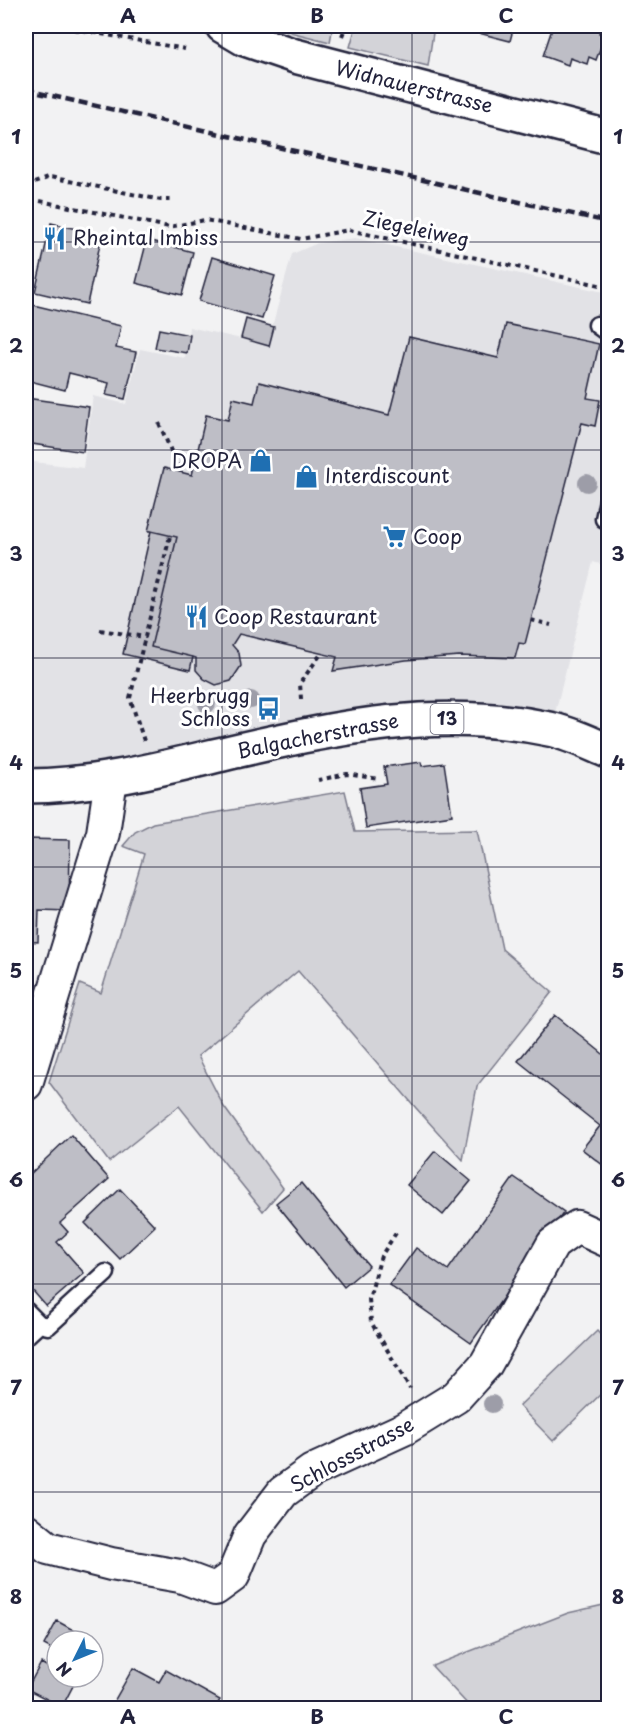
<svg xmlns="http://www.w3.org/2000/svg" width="634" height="1734" font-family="'Playpen Sans',sans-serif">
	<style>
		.built { fill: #e2e2e6 }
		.green { fill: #d3d3d8; stroke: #7a7a8a; stroke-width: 1.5 }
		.building { fill: #bebec6; stroke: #22223b; stroke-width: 1.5 }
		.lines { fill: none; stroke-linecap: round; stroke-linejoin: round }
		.lane-casing { stroke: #22223b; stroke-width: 21 }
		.street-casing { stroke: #22223b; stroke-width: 36 }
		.secondary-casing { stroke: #22223b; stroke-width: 38 }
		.primary-casing { stroke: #22223b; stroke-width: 38 }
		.path { stroke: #22223b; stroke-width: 4; stroke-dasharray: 4.5 4.5; stroke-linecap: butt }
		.lane { stroke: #fff; stroke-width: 16 }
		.street { stroke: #fff; stroke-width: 32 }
		.secondary { stroke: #fff; stroke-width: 33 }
		.primary { stroke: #fff; stroke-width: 33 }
		.rail { stroke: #22223b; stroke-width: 4.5; stroke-dasharray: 9 4.5; stroke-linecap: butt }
		.tree { fill: #9d9da8 }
		.grid { fill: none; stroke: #22223b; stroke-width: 1.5; stroke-opacity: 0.55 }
		.labels { text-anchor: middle; stroke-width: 6; stroke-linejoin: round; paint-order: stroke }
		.shield { fill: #fff; stroke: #646476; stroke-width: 1.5 }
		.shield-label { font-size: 18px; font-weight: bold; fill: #22223b }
		.street-label { font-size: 20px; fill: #22223b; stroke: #fff }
		.poi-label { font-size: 20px; fill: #22223b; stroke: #fff; text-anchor: start }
		.neatline { fill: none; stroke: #22223b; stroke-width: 2 }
		.grid-label { font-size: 20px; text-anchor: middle; font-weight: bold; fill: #22223b }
	</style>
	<rect width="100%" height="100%" fill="#f2f2f3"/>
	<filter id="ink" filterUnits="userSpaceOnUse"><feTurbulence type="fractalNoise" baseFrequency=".0167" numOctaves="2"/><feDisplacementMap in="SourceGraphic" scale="12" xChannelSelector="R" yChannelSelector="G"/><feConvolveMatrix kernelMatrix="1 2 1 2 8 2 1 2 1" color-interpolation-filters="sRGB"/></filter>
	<g filter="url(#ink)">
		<path class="built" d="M 355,238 L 608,293 L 608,566 L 593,562 L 551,729 L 484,719 L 26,786 L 26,461 L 83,468 L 93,396 L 126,404 L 140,349 L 185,358 L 189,327 L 267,345 L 292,254 L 318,243 Z"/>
		<path class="green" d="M 278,26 L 333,26 L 330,42 L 290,32 Z
			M 356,26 L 434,26 L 428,66 L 350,47 Z
			M 606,630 L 608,631 L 608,699 L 602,676 Z
			M 345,791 L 355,832 L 477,830 L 502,949 L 552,992 L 477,1086 L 463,1160 L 416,1108 L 298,971 L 198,1056 L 224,1107 L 283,1188 L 263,1211 L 179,1106 L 109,1162 L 49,1082 L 80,984 L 101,993 L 144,854 L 123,846 L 135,832 L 153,823 Z
			M 597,1331 L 608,1343 L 608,1387 L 553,1441 L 519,1406 Z
			M 608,1604 L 608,1708 L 471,1708 L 432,1666 L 568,1613 Z"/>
		<path class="building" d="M 464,26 L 514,26 L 510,41 L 463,29 Z
			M 553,26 L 601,26 L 599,33 L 605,35 L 596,60 L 589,57 L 587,64 L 570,58 L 568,65 L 543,56 Z
			M 51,223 L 102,235 L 87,304 L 35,292 Z
			M 147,240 L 193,252 L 182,295 L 136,283 Z
			M 212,257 L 275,276 L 262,319 L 199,301 Z
			M 29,304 L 121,326 L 116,348 L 136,352 L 125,399 L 106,395 L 109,383 L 69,373 L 65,390 L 26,380 L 26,321 Z
			M 246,319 L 274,327 L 269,346 L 241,338 Z
			M 506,324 L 599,344 L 587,398 L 600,400 L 595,426 L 582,423 L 581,426 L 525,644 L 519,643 L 515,658 L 459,656 L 406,660 L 333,671 L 337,657 L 239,634 L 232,645 L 239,653 L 241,666 L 231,681 L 216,685 L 204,679 L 196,670 L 196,658 L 193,657 L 190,670 L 123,654 L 151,531 L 148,531 L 164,468 L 192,475 L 206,415 L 228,420 L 233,398 L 254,403 L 259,382 L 389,415 L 409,337 L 498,358 Z
			M 159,329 L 190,335 L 187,353 L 155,348 Z
			M 26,398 L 89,407 L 83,452 L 26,443 Z
			M 151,531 L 177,537 L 151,647 L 193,657 L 190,670 L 123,654 Z
			M 421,762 L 422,766 L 444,763 L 452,815 L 366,828 L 360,788 L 387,784 L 384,767 Z
			M 26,839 L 70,840 L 69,911 L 39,910 L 38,942 L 26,941 Z
			M 26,941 L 28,941 L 27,1001 L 26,1001 Z
			M 555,1015 L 608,1058 L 608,1169 L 582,1149 L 600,1126 L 518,1061 Z
			M 71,1135 L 109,1179 L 60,1223 L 68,1232 L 57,1242 L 84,1273 L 46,1306 L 26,1283 L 26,1178 Z
			M 435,1151 L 471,1181 L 443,1215 L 407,1185 Z
			M 514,1177 L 564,1212 L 471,1343 L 389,1285 L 416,1248 L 448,1270 Z
			M 301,1183 L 369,1266 L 344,1287 L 276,1203 Z
			M 120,1189 L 155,1226 L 120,1259 L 85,1223 Z
			M 57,1621 L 93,1641 L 57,1641 L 57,1652 L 44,1645 Z
			M 41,1663 L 57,1672 L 57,1677 L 66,1677 L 75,1682 L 62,1707 L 27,1689 Z
			M 133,1668 L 159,1682 L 166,1670 L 220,1700 L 215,1708 L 118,1708 L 112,1705 Z"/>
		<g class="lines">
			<defs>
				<path id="lane" d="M 597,325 L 608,333
					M 608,500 L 604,519 L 608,520
					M 26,1311 L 39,1324
					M 26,1336 L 39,1324 L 48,1326 L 106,1273"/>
				<path id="street" d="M 26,1084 L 103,833 L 111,779
					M 26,1530 L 48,1548 L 111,1564 L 180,1576 L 215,1589 L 233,1576 L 250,1535 L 283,1492 L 312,1471 L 404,1429 L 456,1397 L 486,1364 L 553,1244 L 577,1227 L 608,1241"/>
				<path id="secondary" d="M 223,26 L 245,39 L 295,56 L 608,137"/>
				<path id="primary" d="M 26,786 C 96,786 163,768 231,752 C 338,727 439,706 549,729 C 569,733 589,743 608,751"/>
			</defs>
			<use href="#lane" class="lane-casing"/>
			<use href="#street" class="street-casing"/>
			<use href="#secondary" class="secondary-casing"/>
			<use href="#primary" class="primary-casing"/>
			<path class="path" d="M 57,26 L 185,49
				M 342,36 L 346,26
				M 26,186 L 50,177 L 161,200 L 175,200
				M 40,201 L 169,227 L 205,220 L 301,239 L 349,230 L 608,287
				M 159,423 L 180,472
				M 606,592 L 608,589
				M 531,620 L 551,625
				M 100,630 L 145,637 L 170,536
				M 301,699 L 300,683 L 321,654
				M 144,741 L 130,698 L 145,637
				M 318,780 L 347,774 L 379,779
				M 396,1233 L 381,1256 L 369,1299 L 371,1322 L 410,1389"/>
			<use href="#lane" class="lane"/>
			<use href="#street" class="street"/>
			<use href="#secondary" class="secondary"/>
			<use href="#primary" class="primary"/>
			<path class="rail" d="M 26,90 L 608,222"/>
		</g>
		<g class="tree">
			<circle cx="587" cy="483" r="9"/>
			<circle cx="251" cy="700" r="9"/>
			<circle cx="207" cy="704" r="9"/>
			<circle cx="492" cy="1404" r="9"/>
		</g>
	</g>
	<path class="grid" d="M 222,26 L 222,1708M 412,26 L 412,1708M 26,242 L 608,242M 26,450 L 608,450M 26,658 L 608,658M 26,867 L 608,867M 26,1076 L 608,1076M 26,1284 L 608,1284M 26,1492 L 608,1492"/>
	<defs>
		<symbol id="restaurant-bare" viewBox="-9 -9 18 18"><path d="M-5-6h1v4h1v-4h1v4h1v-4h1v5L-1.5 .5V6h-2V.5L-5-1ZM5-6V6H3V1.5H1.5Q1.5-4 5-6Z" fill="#1f6fb2" stroke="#fff" stroke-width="2.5" paint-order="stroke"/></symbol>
		<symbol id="shop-bare" viewBox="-9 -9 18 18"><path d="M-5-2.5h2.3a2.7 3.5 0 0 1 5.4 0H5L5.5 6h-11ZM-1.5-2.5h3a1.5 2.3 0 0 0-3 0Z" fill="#1f6fb2" stroke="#fff" stroke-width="2.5" paint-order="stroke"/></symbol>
		<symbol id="supermarket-bare" viewBox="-9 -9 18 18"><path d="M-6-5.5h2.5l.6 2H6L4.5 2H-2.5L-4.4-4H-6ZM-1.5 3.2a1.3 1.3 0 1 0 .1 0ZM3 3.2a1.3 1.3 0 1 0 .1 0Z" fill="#1f6fb2" stroke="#fff" stroke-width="2.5" paint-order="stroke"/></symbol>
		<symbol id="bus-bare" viewBox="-9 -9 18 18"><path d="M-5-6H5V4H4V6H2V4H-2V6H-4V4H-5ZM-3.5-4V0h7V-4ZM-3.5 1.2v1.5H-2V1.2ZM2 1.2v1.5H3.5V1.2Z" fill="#1f6fb2" stroke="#fff" stroke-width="2.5" paint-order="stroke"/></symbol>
	</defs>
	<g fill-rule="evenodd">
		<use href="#restaurant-bare" x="38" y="222" width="33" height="33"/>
		<use href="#shop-bare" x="244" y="444" width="33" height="33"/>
		<use href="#shop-bare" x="290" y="460" width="33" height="33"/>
		<use href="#supermarket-bare" x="378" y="520" width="33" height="33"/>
		<use href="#restaurant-bare" x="180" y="600" width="33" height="33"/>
		<use href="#bus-bare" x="252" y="692" width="33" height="33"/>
	</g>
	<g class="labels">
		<rect class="shield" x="430.5" y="704" width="33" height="30" rx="4.5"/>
		<g class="shield-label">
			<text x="447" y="725">13</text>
		</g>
		<g class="street-label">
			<text transform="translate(414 87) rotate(14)" y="7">Widnauerstrasse</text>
			<text transform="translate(416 229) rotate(12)" y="7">Ziegeleiweg</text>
			<text transform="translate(318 736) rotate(-11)" y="7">Balgacherstrasse</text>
			<text transform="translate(352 1455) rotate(-28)" y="7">Schlossstrasse</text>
		</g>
		<g class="poi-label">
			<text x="73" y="245">Rheintal Imbiss</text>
			<text x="242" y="468" text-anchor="end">DROPA</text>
			<text x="325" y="483">Interdiscount</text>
			<text x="413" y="544">Coop</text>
			<text x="214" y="624">Coop Restaurant</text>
			<text x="250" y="703" text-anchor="end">Heerbrugg<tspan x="250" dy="23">Schloss</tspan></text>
		</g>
	</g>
	<rect width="634" height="1734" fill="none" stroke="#fff" stroke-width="66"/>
	<g transform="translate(75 1659) rotate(227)"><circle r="28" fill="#ffffff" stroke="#a7a7b1" stroke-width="1.5"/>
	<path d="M0-4.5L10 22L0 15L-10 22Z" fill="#1f6fb2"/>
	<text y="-9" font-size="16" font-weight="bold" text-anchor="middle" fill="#22223b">N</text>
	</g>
	<rect x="33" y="33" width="568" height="1668" class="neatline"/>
	<g class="grid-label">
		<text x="128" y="23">A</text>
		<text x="317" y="23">B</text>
		<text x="506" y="23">C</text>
		<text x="16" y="144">1</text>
		<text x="618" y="144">1</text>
		<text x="16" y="353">2</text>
		<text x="618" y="353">2</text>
		<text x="16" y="561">3</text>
		<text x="618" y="561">3</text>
		<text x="16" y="770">4</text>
		<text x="618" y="770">4</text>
		<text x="16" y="978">5</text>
		<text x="618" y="978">5</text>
		<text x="16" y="1187">6</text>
		<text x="618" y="1187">6</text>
		<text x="16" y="1395">7</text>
		<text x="618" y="1395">7</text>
		<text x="16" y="1604">8</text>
		<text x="618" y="1604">8</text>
		<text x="128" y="1724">A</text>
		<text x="317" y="1724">B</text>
		<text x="506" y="1724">C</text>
	</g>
</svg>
